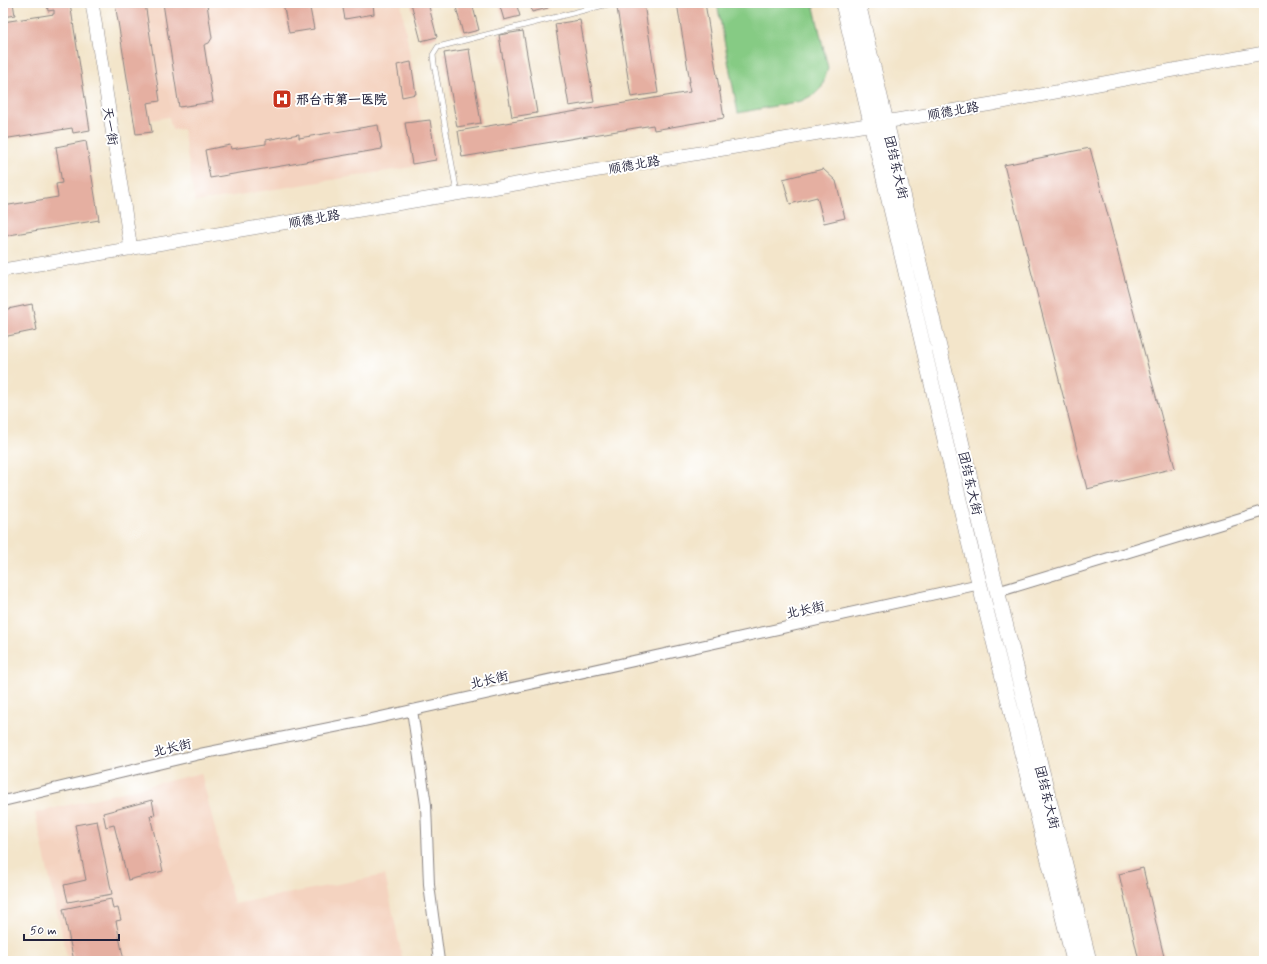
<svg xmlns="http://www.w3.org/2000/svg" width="1267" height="964" font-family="Mynerve,'LXGW WenKai TC',sans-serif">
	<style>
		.built { fill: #f4d3c0 }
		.green { fill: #86cb84; stroke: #547660 }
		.building { fill: #e5afa1 }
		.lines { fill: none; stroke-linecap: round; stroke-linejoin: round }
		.service-casing { stroke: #8a8482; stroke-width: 6 }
		.minor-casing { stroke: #8a8482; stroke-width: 12 }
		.tertiary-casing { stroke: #8a8482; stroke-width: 14 }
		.secondary-casing { stroke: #8a8482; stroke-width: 16 }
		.service { stroke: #fff; stroke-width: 5 }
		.minor { stroke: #fff; stroke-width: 10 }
		.tertiary { stroke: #fff; stroke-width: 13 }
		.secondary { stroke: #fff; stroke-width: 15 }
		.labels { text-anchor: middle; stroke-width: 4; stroke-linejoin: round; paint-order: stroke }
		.poi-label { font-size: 13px; font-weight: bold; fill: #22223b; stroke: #fff; text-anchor: start }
		.street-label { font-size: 13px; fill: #22223b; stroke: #fff }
	</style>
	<rect width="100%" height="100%" fill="#fff"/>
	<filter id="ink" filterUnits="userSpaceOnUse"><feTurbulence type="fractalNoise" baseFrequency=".025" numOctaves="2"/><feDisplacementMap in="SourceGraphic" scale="8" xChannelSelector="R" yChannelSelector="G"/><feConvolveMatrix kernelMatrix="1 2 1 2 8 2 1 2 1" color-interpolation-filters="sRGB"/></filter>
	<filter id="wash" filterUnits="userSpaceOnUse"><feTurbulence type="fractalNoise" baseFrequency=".012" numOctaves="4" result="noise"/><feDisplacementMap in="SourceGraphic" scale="16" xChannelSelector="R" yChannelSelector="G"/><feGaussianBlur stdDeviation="0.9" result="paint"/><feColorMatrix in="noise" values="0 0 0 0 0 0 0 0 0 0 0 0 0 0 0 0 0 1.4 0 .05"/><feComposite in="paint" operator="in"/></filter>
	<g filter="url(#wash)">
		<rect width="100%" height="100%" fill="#f3e5ca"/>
		<path class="built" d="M 132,3 L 401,3 L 421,121 L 430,120 L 437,163 L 195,202 L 183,129 L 172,130 L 169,117 L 150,120 Z
			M 201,773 L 234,904 L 385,875 L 403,961 L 68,961 L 35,813 Z"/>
		<path class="green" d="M 717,3 L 813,3 L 828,68 L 822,87 L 815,94 L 801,101 L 738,113 Z"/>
		<g id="blocks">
			<path class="building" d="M 3,3 L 13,3 L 15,15 L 3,17 Z
				M 47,3 L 70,3 L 90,130 L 73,133 L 72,128 L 3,139 L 3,22 L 54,14 L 54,10 L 48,11 Z
				M 115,3 L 145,3 L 160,101 L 147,103 L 152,132 L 136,134 Z
				M 163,3 L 207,4 L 212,38 L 209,43 L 204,45 L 213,102 L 179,107 Z
				M 283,3 L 309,3 L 314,29 L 289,33 Z
				M 342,3 L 373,3 L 374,14 L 345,19 Z
				M 411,3 L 428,3 L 437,37 L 421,41 Z
				M 455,3 L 472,3 L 479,30 L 463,34 Z
				M 499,3 L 516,3 L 520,16 L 504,20 Z
				M 530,3 L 547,3 L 548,8 L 532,12 Z
				M 677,3 L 705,3 L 724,118 L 654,130 L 653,125 L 462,157 L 458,131 L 690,92 L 688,82 L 690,82 Z
				M 644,4 L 658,93 L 631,97 L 617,8 Z
				M 580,20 L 594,102 L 569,106 L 555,24 Z
				M 523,31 L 537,113 L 512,117 L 499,35 Z
				M 469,49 L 481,123 L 457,127 L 444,53 Z
				M 411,62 L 416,94 L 402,97 L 397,65 Z
				M 430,120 L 436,160 L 412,164 L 405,123 Z
				M 378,125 L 382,149 L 210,178 L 205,150 L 230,145 L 231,149 L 266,144 L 266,140 L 299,134 L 299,138 Z
				M 86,141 L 99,220 L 3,236 L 3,206 L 58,197 L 56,184 L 62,183 L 56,147 Z
				M 1090,148 L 1175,468 L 1087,489 L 1004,165 Z
				M 823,169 L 836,181 L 845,218 L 824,223 L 817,197 L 790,204 L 783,179 Z
				M 32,304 L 37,330 L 3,337 L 3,310 Z
				M 152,800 L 155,815 L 150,816 L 163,871 L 128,880 L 114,825 L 106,827 L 103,813 Z
				M 97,821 L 112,894 L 68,902 L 64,885 L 86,880 L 75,825 Z
				M 1143,868 L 1165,961 L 1139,961 L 1119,874 Z
				M 111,899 L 113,909 L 118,908 L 121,920 L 116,921 L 124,961 L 74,961 L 63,909 Z"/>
		</g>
	</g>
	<g filter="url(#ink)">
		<use href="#blocks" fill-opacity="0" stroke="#8a8482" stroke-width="1"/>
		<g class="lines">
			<defs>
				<path id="service" d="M 457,193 L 434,64 L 433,55 L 438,47 L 612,3"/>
				<path id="minor" d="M 997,592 L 1264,511
					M 412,710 L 426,805 L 429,885 L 439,961
					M 3,801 L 200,754 L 359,722 L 980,584"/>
				<path id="tertiary" d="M 92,3 L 131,249
					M 3,270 L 992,104 L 1264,53"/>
				<path id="secondary" d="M 843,3 L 968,538 L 1074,961
					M 858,3 L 983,534 L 1089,961"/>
			</defs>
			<use href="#service" class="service-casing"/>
			<use href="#minor" class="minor-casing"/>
			<use href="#tertiary" class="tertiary-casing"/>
			<use href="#secondary" class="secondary-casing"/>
			<use href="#service" class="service"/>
			<use href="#minor" class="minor"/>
			<use href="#tertiary" class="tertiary"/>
			<use href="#secondary" class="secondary"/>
		</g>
	</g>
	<defs>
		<symbol id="hospital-square" viewBox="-11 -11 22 22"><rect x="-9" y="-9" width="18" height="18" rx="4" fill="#c8321e" stroke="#fff"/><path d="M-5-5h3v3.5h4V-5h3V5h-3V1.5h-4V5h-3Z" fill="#fff"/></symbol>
	</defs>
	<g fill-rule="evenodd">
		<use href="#hospital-square" x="271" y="88" width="22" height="22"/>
	</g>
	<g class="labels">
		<g class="poi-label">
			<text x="296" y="104">邢台市第一医院</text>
		</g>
		<g class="street-label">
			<text transform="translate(953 110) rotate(-10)" y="5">顺德北路</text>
			<text transform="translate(111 126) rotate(81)" y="5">天一街</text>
			<text transform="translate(634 164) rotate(-10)" y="5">顺德北路</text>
			<text transform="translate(897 167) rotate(77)" y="5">团结东大街</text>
			<text transform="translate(314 218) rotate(-10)" y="5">顺德北路</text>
			<text transform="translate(971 483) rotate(77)" y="5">团结东大街</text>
			<text transform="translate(805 609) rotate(-12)" y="5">北长街</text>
			<text transform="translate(489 679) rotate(-13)" y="5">北长街</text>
			<text transform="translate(172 747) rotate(-13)" y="5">北长街</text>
			<text transform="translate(1048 797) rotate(76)" y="5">团结东大街</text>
		</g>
	</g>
	<rect width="1267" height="964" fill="none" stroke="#fff" stroke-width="16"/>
	<path d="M24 934v6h95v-6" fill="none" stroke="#22223b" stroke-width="2"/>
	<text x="30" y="934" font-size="12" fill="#22223b" stroke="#ffffff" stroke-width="3" paint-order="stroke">50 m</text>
</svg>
